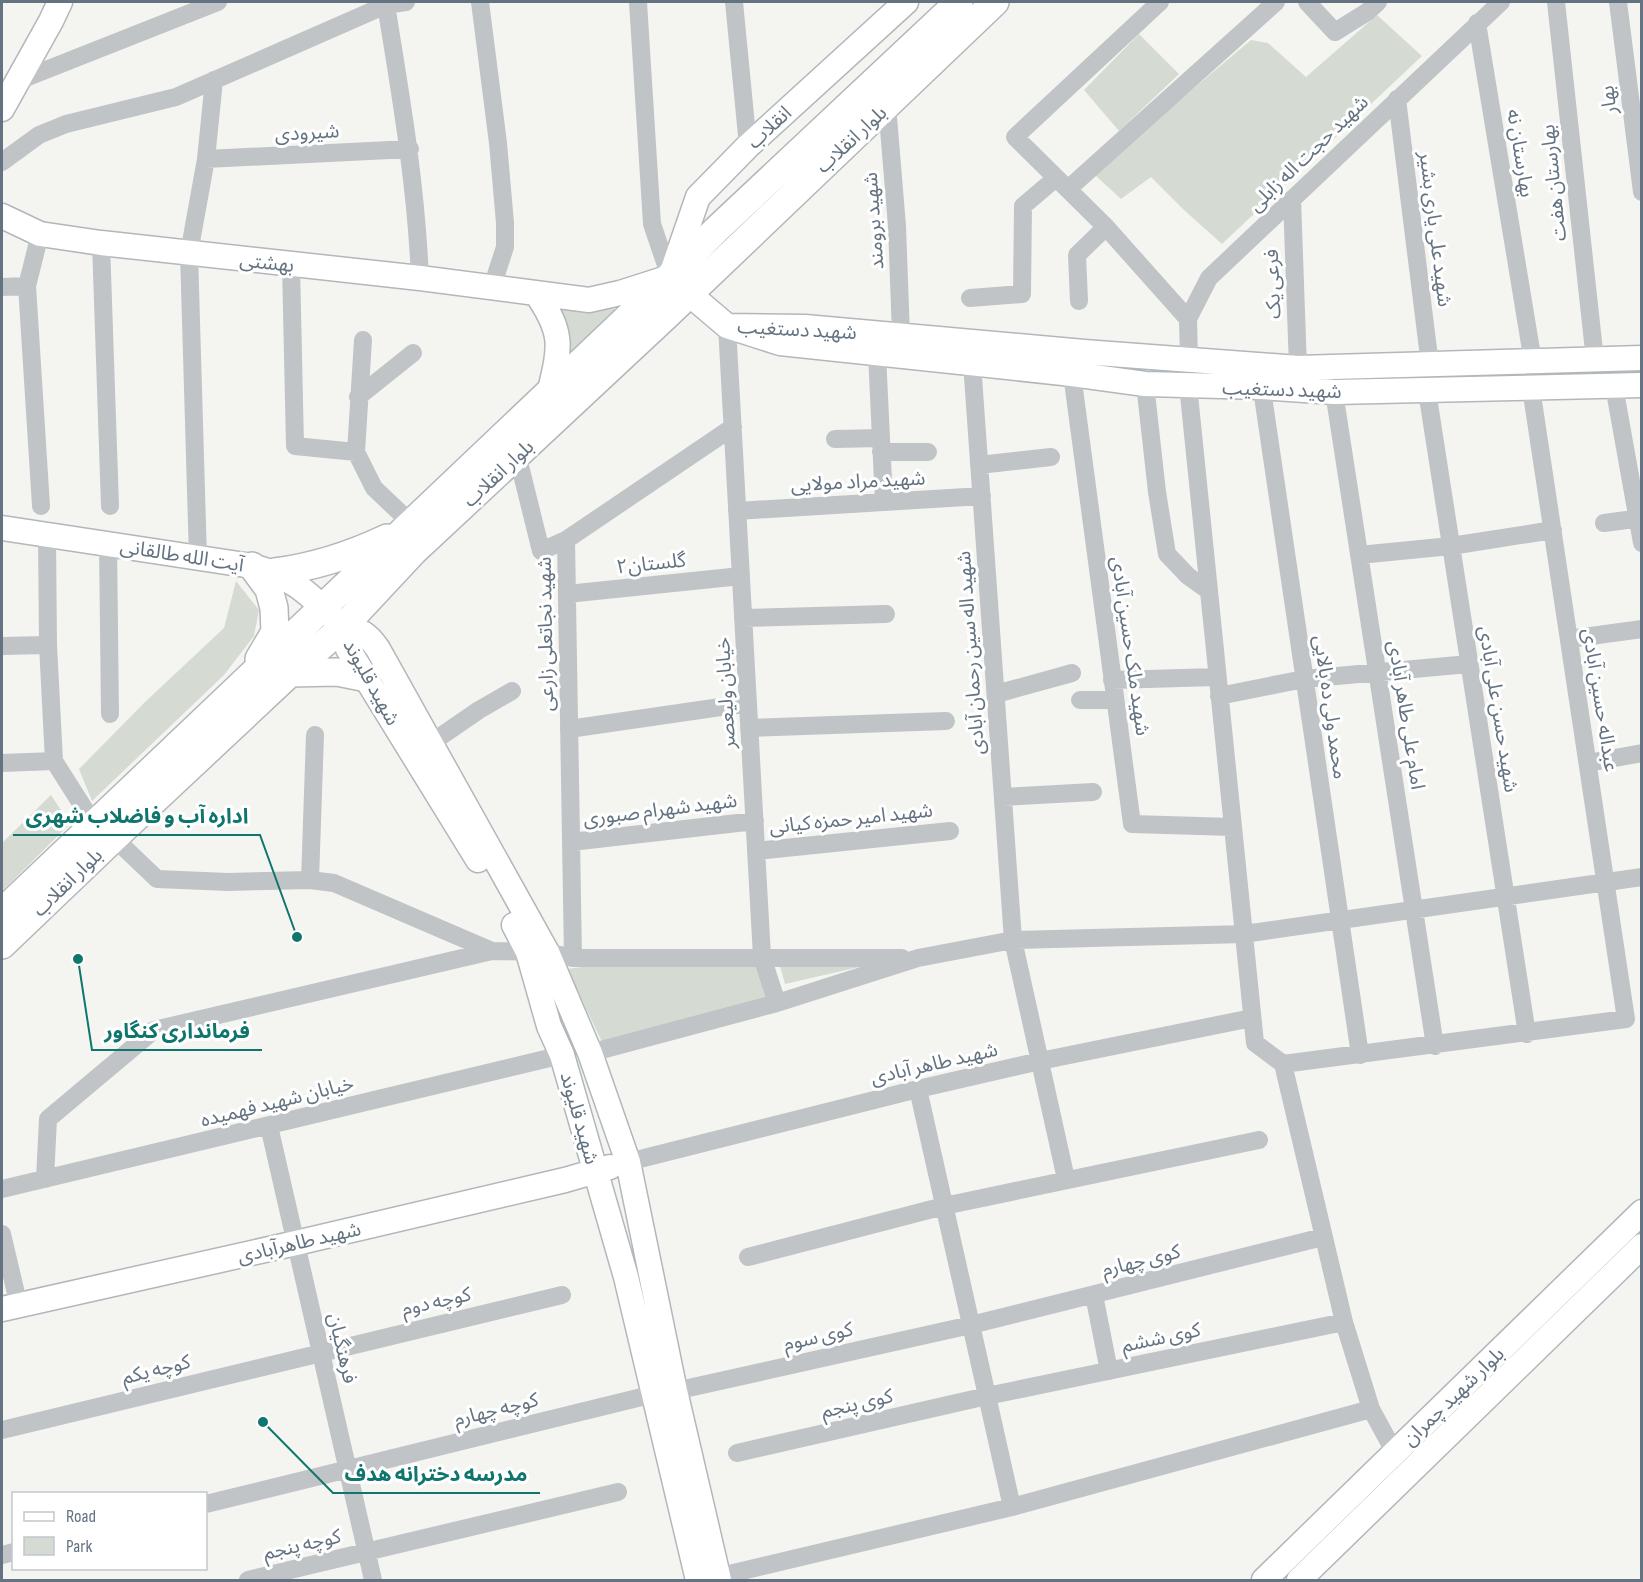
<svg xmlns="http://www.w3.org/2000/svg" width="1643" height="1582" font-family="'Sofia Sans Condensed','Noto Sans Arabic',sans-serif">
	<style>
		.green { fill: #d5dbd2 }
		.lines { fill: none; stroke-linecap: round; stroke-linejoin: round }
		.secondary-casing { stroke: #b2b7bb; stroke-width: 27 }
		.primary-casing { stroke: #b3b7bb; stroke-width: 30 }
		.street { stroke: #c0c4c7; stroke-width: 18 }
		.secondary { stroke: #fff; stroke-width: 24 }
		.primary { stroke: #fff; stroke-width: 27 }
		.labels { text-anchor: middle; stroke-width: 6; stroke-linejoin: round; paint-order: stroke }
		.street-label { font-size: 20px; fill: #647381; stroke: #fff }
		.leader { fill: none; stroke: #0f766e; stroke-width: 2 }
		.callout-dot { fill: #0f766e; stroke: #fff; stroke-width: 2 }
		.callout-label { font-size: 21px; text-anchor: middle; font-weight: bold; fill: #0f766e; stroke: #fff; stroke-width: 6; stroke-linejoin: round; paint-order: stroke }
	</style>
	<rect width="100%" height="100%" fill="#f4f5f1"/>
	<path class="green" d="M 1377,15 L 1422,56 L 1222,244 L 1184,210 L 1151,177 L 1121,199 L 1095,175 L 1162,115 L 1251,40 L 1268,43 L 1306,77 Z
		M 1139,34 L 1179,74 L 1119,131 L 1084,90 Z
		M 555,306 L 623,309 L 563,367 Z
		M 236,581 L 259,610 L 254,636 L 224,675 L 92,801 L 79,769 L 145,702 L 224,628 Z
		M 51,795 L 70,824 L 2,891 L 2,843 Z
		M 877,963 L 785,984 L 780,966 Z
		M 604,964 L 757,964 L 769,1000 L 603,1044 L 567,969 Z"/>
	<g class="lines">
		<defs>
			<path id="secondary" d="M 2,109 L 51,21 L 60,2
				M 2,216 L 40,234 L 101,243 L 420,278 L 589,300 L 620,293 L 670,277
				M 671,275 L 698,197 L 748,146 L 906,2
				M 674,281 L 727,326
				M 536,293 C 563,332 561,345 550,390
				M 1642,358 L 1298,368 L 1084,352 L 805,327 L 727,326 L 780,343 L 1072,374 L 1145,384 L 1261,387 L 1334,392 L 1642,385
				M 2,528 L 252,566 C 292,577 307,592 336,620
				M 343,627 C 362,631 367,633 378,649 L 547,952 L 590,1053 L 628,1162 L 675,1391 L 719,1580
				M 343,627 L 348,649 L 478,860
				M 514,925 L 528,952 L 549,1026 L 562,1055 L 626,1277 L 698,1580
				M 2,1309 L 296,1243 L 565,1180 L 610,1167
				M 1264,1580 L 1642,1212
				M 1299,1580 L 1642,1246"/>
			<path id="primary" d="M 252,566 L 269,589 L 274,608 L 275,632 L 259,659
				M 275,572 C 314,567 351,555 387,538
				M 290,673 L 337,672 L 367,678
				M 2,912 L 643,303 L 717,229 L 959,2
				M 2,945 L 114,838 L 290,673 L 343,627 L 413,552 L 666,316 L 995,2"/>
		</defs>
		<use href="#secondary" class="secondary-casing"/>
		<use href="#primary" class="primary-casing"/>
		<path class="street" d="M 480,2 L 498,143 L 505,223 L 505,247 L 492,287
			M 638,2 L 652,224 L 670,277
			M 734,2 L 748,146
			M 1160,2 L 1015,137 L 1106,227 L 1188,319
			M 1307,2 L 1335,32 L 1367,12 L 1378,2
			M 1556,2 L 1595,360
			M 1618,2 L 1642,192
			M 386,5 C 401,97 416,184 420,278
			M 1477,23 L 1533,362
			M 18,81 L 218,2
			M 1397,99 L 1430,365
			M 887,105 L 897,226 L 901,335
			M 206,159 L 410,149
			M 2,162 L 39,135 L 66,124 L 176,97 L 386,5 L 406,2
			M 1068,189 L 1276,2
			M 1292,199 L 1298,368
			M 40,234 L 27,286 L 41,506
			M 101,243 L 110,506
			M 291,265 L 295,446 L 356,452
			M 2,287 L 27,286
			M 970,298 L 1022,294 L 1023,206 L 1056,178
			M 1079,301 L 1077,255 L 1106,227
			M 727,326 L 762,957 L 777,1003
			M 363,340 L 356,452 L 374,488 L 411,523
			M 877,354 L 884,502
			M 1189,359 L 1188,319 L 1209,278 L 1501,2
			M 972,363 L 1013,940 L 1066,1179
			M 1072,374 L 1132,824 L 1233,827
			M 1260,376 L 1360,1055
			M 1145,384 L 1157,492 L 1167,554 L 1188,576 L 1209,591
			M 1188,385 L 1255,1043 L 1283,1064 L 1344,1322 L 1371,1409 L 1395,1453
			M 1614,386 L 1642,543
			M 1427,391 L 1527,1034
			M 1334,392 L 1435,1046
			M 358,397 L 413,353
			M 835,439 L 881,438
			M 881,452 L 928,452
			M 517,454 L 541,551 L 566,540 L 733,427
			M 979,465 L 1051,457
			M 737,511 L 982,496
			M 1604,523 L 1642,518
			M 47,535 L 48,645 L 54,761 L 94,824
			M 566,540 L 573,958
			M 108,544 L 110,714
			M 1359,555 L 1451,546 L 1553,530
			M 198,558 L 189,253 L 206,159 L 214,80
			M 567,594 L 741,576
			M 743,618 L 886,614
			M 1569,639 L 1642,629
			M 2,646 L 48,645
			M 1112,680 L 1217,677
			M 996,694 L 1072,673
			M 1219,696 L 1304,679 L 1469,664
			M 1080,700 L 1115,700
			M 749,728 L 946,721
			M 569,729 L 748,703
			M 431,743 L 479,710 L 512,691
			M 2,763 L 54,761
			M 1588,763 L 1642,753
			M 1003,797 L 1093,792
			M 114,838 L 157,879 L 228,882 L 310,880 L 334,883 L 492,951 L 547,952 L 573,958 L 902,958
			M 571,842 L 755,821
			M 756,851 L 950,831
			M 310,880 L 315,735
			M 590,1053 L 777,1003 L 918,958 L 1013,940 L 1244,934 L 1642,877
			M 1283,1064 L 1626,1019 L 1531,388
			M 918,1089 L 1012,1507
			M 269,1126 L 373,1580
			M 628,1162 L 918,1089 L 1040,1061 L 1252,1018
			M 45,1179 L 48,1119 L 154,1030 L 492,951
			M 2,1189 L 562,1055
			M 2,1234 L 19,1306
			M 748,1257 L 944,1206 L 1259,1140
			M 1094,1295 L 1109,1371
			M 675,1391 L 971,1325 L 1323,1237
			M 2,1430 L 562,1295
			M 737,1453 L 987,1396 L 1344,1322
			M 206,1504 L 654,1394
			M 2,1555 L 14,1552
			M 708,1579 L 1012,1507 L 1371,1409
			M 248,1580 L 618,1492"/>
		<use href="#secondary" class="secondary"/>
		<use href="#primary" class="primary"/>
	</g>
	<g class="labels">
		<g class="street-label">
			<text transform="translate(1608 100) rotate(-97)" y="7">بهار</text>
			<text transform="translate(769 127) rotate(-43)" y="7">انقلاب</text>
			<text transform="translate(307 132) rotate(-3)" y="7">شیرودی</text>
			<text transform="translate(851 139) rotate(-43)" y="7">بلوار انقلاب</text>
			<text transform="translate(1308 153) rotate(-44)" y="7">شهید حجت اله زابلی</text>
			<text transform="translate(1521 153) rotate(81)" y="7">بهارستان نه</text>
			<text transform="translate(1553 183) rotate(-96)" y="7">بهارستان هفت</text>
			<text transform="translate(873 221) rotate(-94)" y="7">شهید برومند</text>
			<text transform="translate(1436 229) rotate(83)" y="7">شهید علی یاری بشیر</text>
			<text transform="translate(267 262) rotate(6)" y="7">بهشتی</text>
			<text transform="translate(1272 284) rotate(-92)" y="7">فرعی یک</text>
			<text transform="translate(797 329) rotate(3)" y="7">شهید دستغیب</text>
			<text transform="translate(1282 389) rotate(2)" y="7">شهید دستغیب</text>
			<text transform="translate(498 473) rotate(-43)" y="7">بلوار انقلاب</text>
			<text transform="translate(858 481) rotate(-3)" y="7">شهید مراد مولایی</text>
			<text transform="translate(182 555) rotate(9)" y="7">آیت الله طالقانی</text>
			<text transform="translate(651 563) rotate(-6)" y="7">گلستان۲</text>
			<text transform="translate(545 634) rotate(-91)" y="7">شهید نجاتعلی زارعی</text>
			<text transform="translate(1131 646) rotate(82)" y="7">شهید ملک حسین آبادی</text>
			<text transform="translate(970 653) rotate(-94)" y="7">شهید اله سین رحمان آبادی</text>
			<text transform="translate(372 682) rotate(61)" y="7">شهید قلیوند</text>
			<text transform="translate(725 693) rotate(-93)" y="7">خیابان ولیعصر</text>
			<text transform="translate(1601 700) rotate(81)" y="7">عبداله حسین آبادی</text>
			<text transform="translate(1331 707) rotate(82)" y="7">محمد ولی ده بالایی</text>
			<text transform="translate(1499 709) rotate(81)" y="7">شهید حسن علی آبادی</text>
			<text transform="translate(1407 715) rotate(81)" y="7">امام علی طاهر آبادی</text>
			<text transform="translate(660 809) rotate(-7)" y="7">شهید شهرام صبوری</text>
			<text transform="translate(851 818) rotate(-6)" y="7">شهید امیر حمزه کیانی</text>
			<text transform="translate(67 882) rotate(-44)" y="7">بلوار انقلاب</text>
			<text transform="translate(934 1063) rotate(-13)" y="7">شهید طاهر آبادی</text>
			<text transform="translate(277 1101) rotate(-14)" y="7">خیابان شهید فهمیده</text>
			<text transform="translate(580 1118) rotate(74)" y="7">شهید قلیوند</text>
			<text transform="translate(299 1242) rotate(-13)" y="7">شهید طاهرآبادی</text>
			<text transform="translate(1141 1260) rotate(-14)" y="7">کوی چهارم</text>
			<text transform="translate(436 1301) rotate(-13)" y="7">کوچه دوم</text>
			<text transform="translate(818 1336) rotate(-13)" y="7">کوی سوم</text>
			<text transform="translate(1161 1337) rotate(-12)" y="7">کوی ششم</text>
			<text transform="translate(343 1348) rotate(77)" y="7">فرهنگیان</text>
			<text transform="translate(156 1369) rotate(-14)" y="7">کوچه یکم</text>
			<text transform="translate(1453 1396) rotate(-44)" y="7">بلوار شهید چمران</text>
			<text transform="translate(857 1403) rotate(-13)" y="7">کوی پنجم</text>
			<text transform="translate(496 1409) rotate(-14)" y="7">کوچه چهارم</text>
			<text transform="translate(302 1544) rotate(-13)" y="7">کوچه پنجم</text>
		</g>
	</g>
	<path class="leader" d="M297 937L260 835H13M78 959L92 1050H262M263 1422L333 1493H540"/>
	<g class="callout-dot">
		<circle cx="297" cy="937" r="6"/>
		<circle cx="78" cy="959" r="6"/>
		<circle cx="263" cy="1422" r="6"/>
	</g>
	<g class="callout-label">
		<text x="137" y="823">اداره آب و فاضلاب شهری</text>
		<text x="177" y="1038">فرمانداری کنگاور</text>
		<text x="436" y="1481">مدرسه دخترانه هدف</text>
	</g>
	<rect width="1643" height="1582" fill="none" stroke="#647381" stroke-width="6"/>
	<rect x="12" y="1492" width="195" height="78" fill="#ffffff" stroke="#c1c7cd" stroke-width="1.5"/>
	<rect x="24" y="1512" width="30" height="9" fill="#ffffff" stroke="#c1c7cd" stroke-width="1.5"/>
	<text x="66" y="1522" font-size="18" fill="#647381">Road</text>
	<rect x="24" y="1537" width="30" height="18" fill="#d5dbd2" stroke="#c1c7cd" stroke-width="1.5"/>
	<text x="66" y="1552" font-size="18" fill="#647381">Park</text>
</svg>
